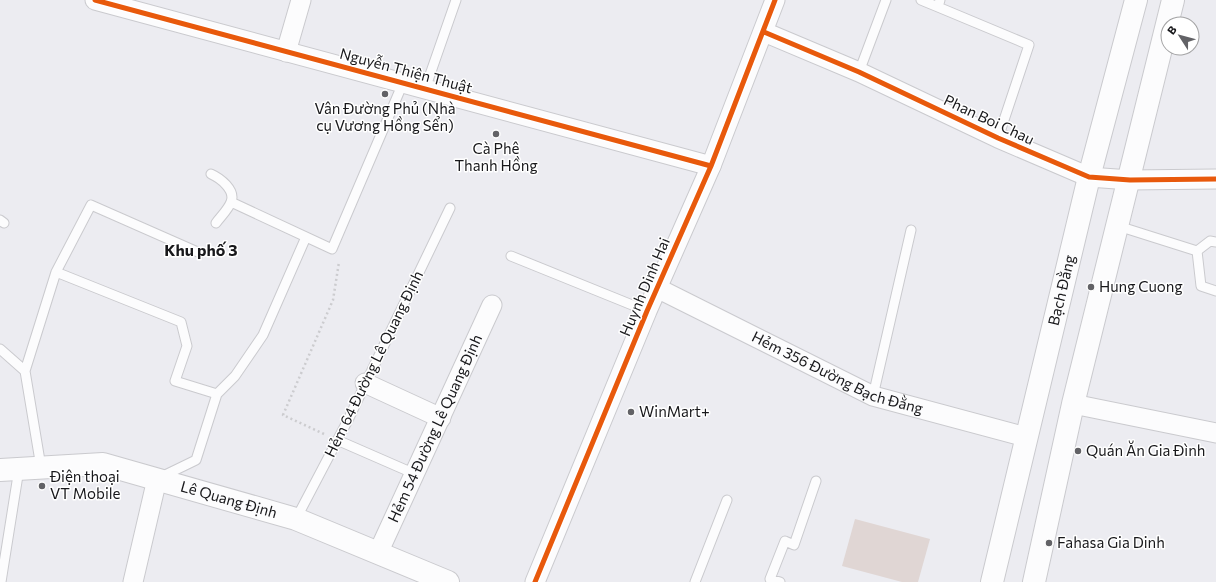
<svg xmlns="http://www.w3.org/2000/svg" width="1216" height="582" font-family="Commissioner,sans-serif">
	<style>
		.building { fill: #e0d6d4 }
		.lines { fill: none; stroke-linecap: round; stroke-linejoin: round }
		.service-casing { stroke: #cacace; stroke-width: 11 }
		.minor-casing { stroke: #cacace; stroke-width: 21 }
		.secondary-casing { stroke: #cacace; stroke-width: 24 }
		.primary-casing { stroke: #cacace; stroke-width: 24 }
		.path { stroke: #cccccf; stroke-width: 2.5; stroke-dasharray: 2 3; stroke-linecap: butt }
		.service { stroke: #fcfcfd; stroke-width: 9 }
		.minor { stroke: #fcfcfd; stroke-width: 19 }
		.secondary { stroke: #fcfcfd; stroke-width: 22 }
		.primary { stroke: #fcfcfd; stroke-width: 22 }
		.cycleway-casing { stroke: #fff; stroke-width: 8 }
		.cycleway { stroke: #e8590c; stroke-width: 5 }
		.poi-dot { fill: #626266; stroke: #fff; stroke-width: 1.5 }
		.labels { text-anchor: middle; stroke-width: 3; stroke-linejoin: round; paint-order: stroke }
		.street-label { font-size: 15px; fill: #18181b; stroke: #fff }
		.poi-label { font-size: 15px; fill: #18181b; stroke: #fff; text-anchor: start }
		.neighbourhood-label { font-size: 16px; font-weight: bold; fill: #18181b; stroke: #fff }
	</style>
	<rect width="100%" height="100%" fill="#ececf1"/>
	<path class="building" d="M 855,519 L 930,539 L 918,582 L 902,582 L 842,566 Z"/>
	<g class="lines">
		<defs>
			<path id="service" d="M 921,0 L 938,7
				M 940,0 L 938,7 L 1029,45 L 998,138
				M 859,72 L 886,0
				M 425,89 L 456,0
				M 211,174 C 220,178 236,190 231,202 C 228,210 220,217 216,223
				M 231,202 L 332,249 L 403,83
				M 0,220 L 4,223
				M 1118,226 L 1197,251
				M 1197,251 L 1201,286 L 1216,291
				M 1197,251 L 1210,241 L 1216,242
				M 511,256 L 647,311
				M 56,272 L 181,322 L 187,346 L 175,381 L 217,394
				M 0,349 L 25,371
				M 873,396 L 911,230
				M 337,440 L 415,474
				M 41,467 L 25,371 L 56,272 L 91,205 L 200,253
				M 161,477 L 196,460 L 217,394 L 235,376 L 263,335 L 306,237
				M 296,519 L 348,420 L 450,208
				M 1,582 L 19,469
				M 695,582 L 727,500
				M 780,582 L 770,579 L 785,541 L 794,545 L 816,481"/>
			<g id="minor">
				<path d="M 95,0 L 711,166"/>
				<path d="M 764,32 L 859,72 L 998,138 L 1089,177 L 1130,180 L 1216,179"/>
				<path d="M 286,52 L 301,0"/>
				<path id="s1" d="M 657,288 L 873,396 L 1026,437"/>
				<path d="M 365,383 L 441,418"/>
				<path d="M 1073,404 L 1216,433"/>
				<path id="s2" d="M 378,553 L 492,305"/>
				<path d="M 133,582 L 157,479"/>
				<path d="M 535,582 L 647,311 L 711,166 L 775,0"/>
			</g>
			<g id="secondary">
				<path id="s3" d="M 0,470 L 103,464 L 296,519 L 448,582"/>
			</g>
			<g id="primary">
				<path id="s4" d="M 992,582 L 1089,177 L 1136,0"/>
				<path d="M 1034,582 L 1073,404 L 1173,0"/>
			</g>
		</defs>
		<use href="#service" class="service-casing"/>
		<use href="#minor" class="minor-casing"/>
		<use href="#secondary" class="secondary-casing"/>
		<use href="#primary" class="primary-casing"/>
		<path class="path" d="M 324,434 L 283,415 L 333,300 L 339,262"/>
		<use href="#service" class="service"/>
		<use href="#minor" class="minor"/>
		<use href="#secondary" class="secondary"/>
		<use href="#primary" class="primary"/>
		<defs>
			<path id="cycleway" d="M 95,0 L 711,166
				M 764,32 L 859,72 L 998,138 L 1089,177 L 1130,180 L 1216,179
				M 535,582 L 647,311 L 711,166 L 775,0"/>
		</defs>
		<use href="#cycleway" class="cycleway-casing"/>
		<use href="#cycleway" class="cycleway"/>
	</g>
	<g class="poi-dot">
		<circle cx="385" cy="94" r="4"/>
		<circle cx="496" cy="134" r="4"/>
		<circle cx="1091" cy="287" r="4"/>
		<circle cx="631" cy="412" r="4"/>
		<circle cx="1078" cy="451" r="4"/>
		<circle cx="42" cy="486" r="4"/>
		<circle cx="1049" cy="543" r="4"/>
	</g>
	<g class="labels">
		<g class="street-label">
			<text transform="translate(406 71) rotate(15)" y="5">Nguyễn Thiện Thuật</text>
			<text transform="translate(989 120) rotate(25)" y="5">Phan Boi Chau</text>
			<text transform="translate(645 287) rotate(-67)" y="5">Huynh Dinh Hai</text>
			<text dy="5" stroke="none"><textPath href="#s4" startOffset="300">Bạch Đằng</textPath></text>
			<text transform="translate(374 364) rotate(-64)" y="5">Hẻm 64 Đường Lê Quang Định</text>
			<text dy="5" stroke="none"><textPath href="#s1" startOffset="200">Hẻm 356 Đường Bạch Đằng</textPath></text>
			<text dy="5" stroke="none"><textPath href="#s2" startOffset="137">Hẻm 54 Đường Lê Quang Định</textPath></text>
			<text dy="5" stroke="none"><textPath href="#s3" startOffset="234">Lê Quang Định</textPath></text>
		</g>
		<g class="poi-label">
			<text x="385" y="114" text-anchor="middle">Vân Đường Phủ (Nhà<tspan x="385" dy="17">cụ Vương Hồng Sển)</tspan></text>
			<text x="496" y="154" text-anchor="middle">Cà Phê<tspan x="496" dy="17">Thanh Hồng</tspan></text>
			<text x="1099" y="292">Hung Cuong</text>
			<text x="639" y="417">WinMart+</text>
			<text x="1086" y="456">Quán Ăn Gia Đình</text>
			<text x="50" y="482">Điện thoại<tspan x="50" dy="17">VT Mobile</tspan></text>
			<text x="1057" y="548">Fahasa Gia Dinh</text>
		</g>
		<g class="neighbourhood-label">
			<text x="201" y="256">Khu phố 3</text>
		</g>
	</g>
	<g transform="translate(1180 36) rotate(306)"><circle r="19" fill="#ffffff" stroke="#a3a3a4"/>
	<path d="M0-3L7 15L0 10L-7 15Z" fill="#626266"/>
	<text y="-6" font-size="11" font-weight="bold" text-anchor="middle" fill="#18181b">B</text>
	</g>
</svg>
